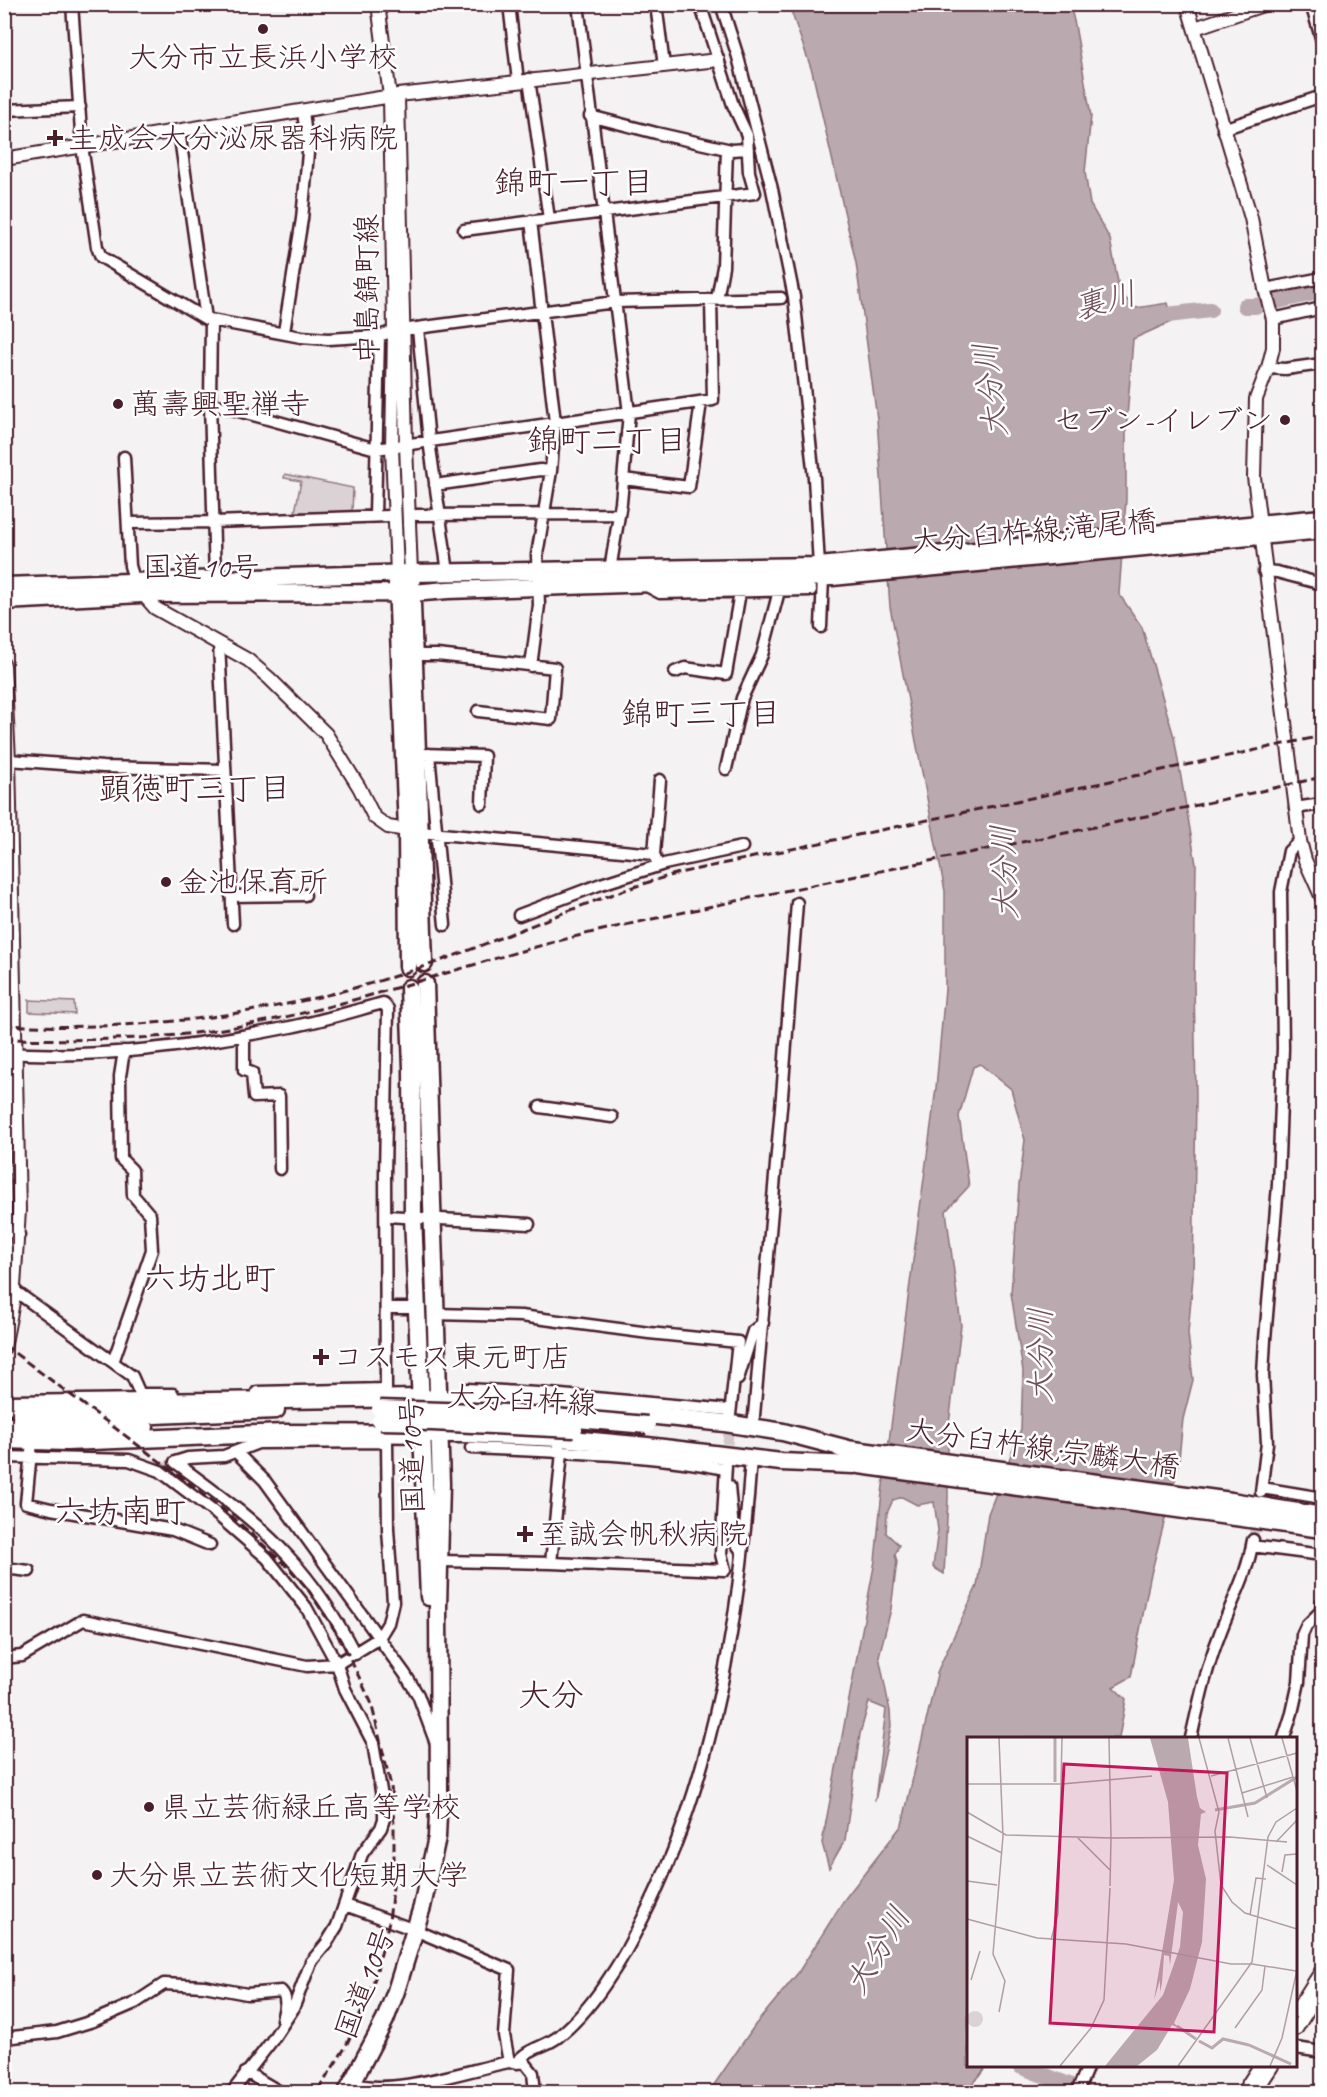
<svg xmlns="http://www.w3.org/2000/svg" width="1327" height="2097" font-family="Caveat,'Klee One',sans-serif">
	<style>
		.green { fill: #dbd2d5; stroke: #927880; stroke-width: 1.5 }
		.water { fill: #baa9ae; stroke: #8d727a; stroke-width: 1.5 }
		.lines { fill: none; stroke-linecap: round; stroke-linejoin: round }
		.river { stroke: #baa9ae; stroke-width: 16 }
		.minor-tunnel { stroke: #d2c8ca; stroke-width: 10; stroke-dasharray: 10 5; stroke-linecap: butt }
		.minor-casing { stroke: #4a1f2b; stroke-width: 15 }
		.tertiary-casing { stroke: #4a1f2b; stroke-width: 16 }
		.primary-casing { stroke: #4a1f2b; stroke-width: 21 }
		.trunk-casing { stroke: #4a1f2b; stroke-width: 21 }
		.minor { stroke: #fff; stroke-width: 10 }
		.tertiary { stroke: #fff; stroke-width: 12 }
		.primary { stroke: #fff; stroke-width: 16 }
		.trunk { stroke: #fff; stroke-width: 16 }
		.rail { stroke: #4a1f2b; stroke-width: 3; stroke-dasharray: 9 4.5; stroke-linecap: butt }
		.primary-bridge-casing { stroke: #4a1f2b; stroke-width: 21; stroke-linecap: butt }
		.primary-bridge { stroke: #fff; stroke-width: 16 }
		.poi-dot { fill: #4a1f2b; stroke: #fff; stroke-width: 2 }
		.labels { text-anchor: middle; stroke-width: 5; stroke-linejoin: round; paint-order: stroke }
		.poi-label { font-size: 30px; fill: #4a1f2b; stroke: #fff; text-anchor: start }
		.street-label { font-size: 30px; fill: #4a1f2b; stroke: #fff }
		.neighbourhood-label { font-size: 32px; fill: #4a1f2b; stroke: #fff }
		.water-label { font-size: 32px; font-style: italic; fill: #714f59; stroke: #fff }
		.quarter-label { font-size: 33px; fill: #4a1f2b; stroke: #fff }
		.inset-river { fill: none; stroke: #baa9ae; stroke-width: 3 }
		.inset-road { fill: none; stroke: #b09ea2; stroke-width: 1.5 }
		.view { fill: #c2185b; fill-opacity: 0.15; stroke: #c2185b; stroke-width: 3 }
		.inset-edge { fill: none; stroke: #4a1f2b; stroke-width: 3 }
	</style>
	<rect width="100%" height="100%" fill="#f4f2f2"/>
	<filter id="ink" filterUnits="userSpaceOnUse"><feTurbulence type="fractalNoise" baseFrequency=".0167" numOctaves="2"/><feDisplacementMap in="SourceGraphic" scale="12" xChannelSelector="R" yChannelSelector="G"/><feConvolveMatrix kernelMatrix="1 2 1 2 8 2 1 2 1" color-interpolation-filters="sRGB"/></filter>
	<g filter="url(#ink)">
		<path class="green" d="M 285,474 L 353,488 L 352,512 L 295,512 L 301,481 L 284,478 Z
			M 29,1000 L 74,1002 L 75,1014 L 29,1012 Z"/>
		<path class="water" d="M 789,5 L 1070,5 L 1075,25 L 1091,116 L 1085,172 L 1090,204 L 1110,239 L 1120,293 L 1136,308 L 1168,303 L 1173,321 L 1133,339 L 1126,431 L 1126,500 L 1119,594 L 1142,627 L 1174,737 L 1196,864 L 1194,983 L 1196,1098 L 1193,1277 L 1188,1333 L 1193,1380 L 1183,1419 L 1178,1468 L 1150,1578 L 1131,1677 L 1113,1687 L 1126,1699 L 1119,1738 L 968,1738 L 968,2066 L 987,2066 L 967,2092 L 709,2092 L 755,2025 L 798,1973 L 844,1900 L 902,1825 L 938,1670 L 977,1586 L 988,1514 L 1021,1429 L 1023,1371 L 1011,1293 L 1019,1185 L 1025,1140 L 1011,1089 L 980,1064 L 973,1067 L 959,1116 L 969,1186 L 946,1211 L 961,1325 L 948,1433 L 948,1499 L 944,1574 L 933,1567 L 938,1530 L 934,1502 L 917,1505 L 902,1497 L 893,1500 L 887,1513 L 886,1533 L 899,1545 L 895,1555 L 897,1561 L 891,1609 L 879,1656 L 890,1711 L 891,1726 L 875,1801 L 886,1709 L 869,1702 L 860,1734 L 845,1840 L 829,1868 L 822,1843 L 875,1561 L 881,1501 L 936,1088 L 945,989 L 945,891 L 890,607 L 877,419 L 856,263 L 812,71 Z
			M 997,2066 L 1033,2066 L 1049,2074 L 1047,2080 L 1023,2070 Z"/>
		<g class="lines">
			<path class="river" d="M 1245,306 L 1255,306 L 1322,291
				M 1150,317 L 1210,310
				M 1020,2066 L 1087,2092"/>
			<path class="minor-tunnel" d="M 726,1459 L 730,1418
				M 160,1471 L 175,1462
				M 1253,1540 L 1257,1514"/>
			<defs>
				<path id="minor" d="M 72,4 L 82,146 L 97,247 L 101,257 L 206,319 L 301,337 L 328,339 L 379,336 L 394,331 L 615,302 L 781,298
					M 509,4 L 518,81
					M 578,4 L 629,413 L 621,503 L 610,570
					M 656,4 L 664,66
					M 721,4 L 738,57 L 772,189 L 794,297 L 814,478 L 819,566
					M 1311,4 L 1322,41
					M 529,79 L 549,219
					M 4,110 L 80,107
					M 590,116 L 656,133 L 731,150 L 748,149
					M 1223,129 L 1322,96
					M 179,131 L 206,319
					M 464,230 L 755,193 L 749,172 L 747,135 L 733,105 L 700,4
					M 1265,289 L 1322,278
					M 717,299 L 723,267 L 727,149
					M 1273,319 L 1322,308
					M 211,320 L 210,403 L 215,579
					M 418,329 L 429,441 L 448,572
					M 284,332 L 302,219 L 308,153 L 303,111
					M 1268,368 L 1285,369 L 1322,364
					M 210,403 L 376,449 L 713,400 L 711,299
					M 124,457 L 130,566 L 135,582
					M 623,479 L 689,487 L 701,402
					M 435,485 L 540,470 L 551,471
					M 416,515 L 618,514
					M 375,516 L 379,336
					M 128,523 L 214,522 L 390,516
					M 1264,571 L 1277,572 L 1322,584
					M 645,585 L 660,593 L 811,590
					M 821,627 L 823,577
					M 219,644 L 233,924
					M 414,655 L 437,655 L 555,668 L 551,719 L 478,711
					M 531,666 L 539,605 L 537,555 L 551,471 L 555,422 L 531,221
					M 675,672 L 685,668 L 726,674 L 740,592
					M 423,754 L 484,756 L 482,804
					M 429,754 L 445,925
					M 9,760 L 103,767 L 225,770
					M 726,769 L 742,698 L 762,655 L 779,591
					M 1295,808 L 1322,804
					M 420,832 L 654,854
					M 656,860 L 654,854 L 660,780
					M 231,896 L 305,895
					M 519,915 L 601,884 L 664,864 L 742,847
					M 244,1036 L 244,1070 L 252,1073 L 254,1097 L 279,1096 L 280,1169
					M 4,1053 C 98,1059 194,1046 285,1028 C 318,1022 350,1012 383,1003 L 388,1009 L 385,1175 L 386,1389 L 257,1392
					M 540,1107 L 612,1117
					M 386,1216 L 529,1224
					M 4,1229 L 19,1235
					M 15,1291 L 132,1376 L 140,1394 L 173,1394
					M 386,1308 L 417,1308
					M 434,1314 L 521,1316 L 649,1333 L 738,1342 L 730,1415
					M 113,1362 L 152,1250 L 150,1215 L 133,1195 L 132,1170 L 121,1159 L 120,1076 L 124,1051
					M 738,1379 L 753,1331 L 763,1323
					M 467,1389 L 538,1393 L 730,1410
					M 753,1427 L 782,1096 L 797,903
					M 32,1442 L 26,1503 L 51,1509 L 173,1530 L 210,1545
					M 558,1447 L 562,1452 C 616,1455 671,1458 725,1469
					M 471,1448 L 562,1452 L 551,1563
					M 236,1452 L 265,1481 L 405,1674 L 418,1695 L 435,1741
					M 4,1457 L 129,1460 L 160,1471 L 214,1512 L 267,1558 L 306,1607 L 337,1664 L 345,1689 L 373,1743 L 384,1809 L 384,1819 L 381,1828 L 362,1854 L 337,1926 L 326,1944 L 311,1962 L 293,2009 L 271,2042 L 232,2092
					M 175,1462 C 214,1491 255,1520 288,1556 C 315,1585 337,1619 355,1654
					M 729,1486 L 734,1540 L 742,1552
					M 1262,1488 L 1322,1498
					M 1261,1492 L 1267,1443 L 1263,1375 L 1265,1339 L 1278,1185 L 1283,1048 L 1281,892 L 1289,851 L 1300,841
					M 1252,1546 L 1322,1555
					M 440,1561 L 551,1563 L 725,1570 L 721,1554 L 726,1465
					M 4,1568 L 29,1571
					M 4,1658 L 22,1656 L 83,1620 L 307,1666 L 337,1664 L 379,1638 L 388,1623 L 393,1602 L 388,1529 L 387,1442 L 258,1443 L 224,1456 L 188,1458 L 175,1462
					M 1191,1738 C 1199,1703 1206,1669 1219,1636 C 1231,1602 1247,1577 1253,1540
					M 1284,1738 L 1292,1713 L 1299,1682 L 1302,1635 L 1306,1626 L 1321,1611 L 1322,1602
					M 345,1905 L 415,1930 L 509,1970 L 504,2035 L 509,2062
					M 4,2038 L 57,2032 L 93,2021 L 135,2003 L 164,1984 L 204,1986 L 247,1994 L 281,1991 C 289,1999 284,2010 282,2020
					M 1296,2048 L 1322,2052
					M 517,2063 C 525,2049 545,2047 558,2037 C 579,2020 597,1997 611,1975 C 623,1958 633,1938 642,1920 C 714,1779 740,1615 751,1459
					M 246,2072 L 280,2092
					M 352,2083 C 392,2097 467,2070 509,2062 L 525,2063 L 533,2073 L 535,2092
					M 1077,2092 L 1088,2066"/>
				<path id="tertiary" d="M 378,4 L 390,96 L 394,331 L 392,447 L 397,574
					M 1187,4 L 1251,218 L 1265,289 L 1273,319 L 1273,348 L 1268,368 L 1256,399 L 1254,477 L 1300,841 L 1305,860 L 1322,898
					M 1195,28 L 1266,4
					M 398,98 L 406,445 L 411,573
					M 4,159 L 398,95 L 718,60
					M 140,591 L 155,608 L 248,660 L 269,678 L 326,734 L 359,787 L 374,817 L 388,827 L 413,831
					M 4,665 L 9,760 L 19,1210 L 13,1302 L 4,1348
					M 1296,2011 L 1322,1970
					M 1296,2029 L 1322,1987
					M 1243,2092 L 1260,2066
					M 1255,2092 L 1272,2066"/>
				<path id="primary" d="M 411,573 L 819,566 L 1322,518
					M 412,593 L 448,590 L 832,577 L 1322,530
					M 4,1406 L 11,1404 L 421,1398 L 540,1404 L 725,1423 L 783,1432 L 848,1449
					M 20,1414 L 107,1417 L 276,1410
					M 4,1426 L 145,1427
					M 4,1440 L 67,1442 L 284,1433 L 464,1434 L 560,1438 L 647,1446 L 781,1462 L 854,1465
					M 839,1448 L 1231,1501 L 1322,1516
					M 845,1463 L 1322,1529"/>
				<path id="trunk" d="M 397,583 L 407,830 L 408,967
					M 4,586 L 411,573 L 424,963
					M 4,601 L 142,594 L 412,593
					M 409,988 L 412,1068 L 413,1216 L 429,1597
					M 347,2092 L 385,2020 L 396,1991 L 422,1907 L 437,1837 L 439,1791 L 438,1608 L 441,1484 L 425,984"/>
			</defs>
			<use href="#minor" class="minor-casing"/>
			<use href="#tertiary" class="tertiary-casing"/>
			<use href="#primary" class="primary-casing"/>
			<use href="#trunk" class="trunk-casing"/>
			<use href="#minor" class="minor"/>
			<use href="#tertiary" class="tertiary"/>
			<use href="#primary" class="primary"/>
			<use href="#trunk" class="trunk"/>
			<path class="rail" d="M 4,1025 C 148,1032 283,1014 420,968 C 507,938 590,898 679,873 L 1322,736
				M 4,1039 C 68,1040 131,1041 194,1033 C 335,1016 469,960 607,929 C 845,876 1085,832 1322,777
				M 4,1345 L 190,1484 L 229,1514 L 289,1568 L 307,1588 L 334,1629 L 345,1648 L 371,1702 L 391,1786 L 394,1824 L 394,1878 L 389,1921 L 375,1978 L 361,2013 L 345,2048 L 317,2092"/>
			<defs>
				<path id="primary-bridge" d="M 380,1409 L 507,1413 L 647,1425
					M 380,1421 L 432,1422 L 574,1429"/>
			</defs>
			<use href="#primary-bridge" class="primary-bridge-casing"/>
			<use href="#primary-bridge" class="primary-bridge"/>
		</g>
	</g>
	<g class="poi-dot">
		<circle cx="263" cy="29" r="6"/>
		<path d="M52 129h6v6h6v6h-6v6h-6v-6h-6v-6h6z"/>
		<circle cx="118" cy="404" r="6"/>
		<circle cx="1285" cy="420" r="6"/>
		<circle cx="166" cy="882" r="6"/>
		<path d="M318 1348h6v6h6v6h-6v6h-6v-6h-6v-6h6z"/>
		<path d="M522 1525h6v6h6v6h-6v6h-6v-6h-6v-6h6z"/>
		<circle cx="149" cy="1807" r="6"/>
		<circle cx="97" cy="1875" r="6"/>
	</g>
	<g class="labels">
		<g class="poi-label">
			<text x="263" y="67" text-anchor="middle">大分市立長浜小学校</text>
			<text x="68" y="148">圭成会大分泌尿器科病院</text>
			<text x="130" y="414">萬壽興聖禅寺</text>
			<text x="1273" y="430" text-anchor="end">セブン-イレブン</text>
			<text x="178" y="892">金池保育所</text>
			<text x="333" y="1367">コスモス東元町店</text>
			<text x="538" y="1544">至誠会帆秋病院</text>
			<text x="161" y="1817">県立芸術緑丘高等学校</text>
			<text x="109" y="1885">大分県立芸術文化短期大学</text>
		</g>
		<g class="street-label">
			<text transform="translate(367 289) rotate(-90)" y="10">中島錦町線</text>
			<text transform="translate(1034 531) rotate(-5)" y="10">大分臼杵線;滝尾橋</text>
			<text x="201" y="577">国道10号</text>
			<text transform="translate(522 1400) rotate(3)" y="10">大分臼杵線</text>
			<text transform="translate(1043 1448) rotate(8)" y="10">大分臼杵線;宗麟大橋</text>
			<text transform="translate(412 1456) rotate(-91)" y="10">国道10号</text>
			<text transform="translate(365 1983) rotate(-69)" y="10">国道10号</text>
		</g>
		<g class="neighbourhood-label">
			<text x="574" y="193">錦町一丁目</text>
			<text x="607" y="451">錦町二丁目</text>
			<text x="701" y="724">錦町三丁目</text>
			<text x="195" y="799">顕徳町三丁目</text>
		</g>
		<g class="water-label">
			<text transform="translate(1105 300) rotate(-15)" y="11">裏川</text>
			<text transform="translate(990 390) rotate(-97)" y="11">大分川</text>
			<text transform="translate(1004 872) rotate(-92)" y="11">大分川</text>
			<text transform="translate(1040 1355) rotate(-90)" y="11">大分川</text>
			<text transform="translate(877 1950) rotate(-59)" y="11">大分川</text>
		</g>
		<g class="quarter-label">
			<text x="210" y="1289">六坊北町</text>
			<text x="120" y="1522">六坊南町</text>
			<text x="551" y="1706">大分</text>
		</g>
	</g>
	<g transform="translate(967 1737)">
		<rect width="330" height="330" fill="#f4f2f2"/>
		<path d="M0 282a8 8 0 1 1 16 0a8 8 0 1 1-16 0Z" fill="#dbd2d5"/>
		<path d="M 183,1 L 221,1 L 230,60 L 233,71 L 239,75 L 234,77 L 231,108 L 239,142 L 235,205 L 223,252 L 207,286 L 212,291 L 205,288 L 190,313 L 170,329 L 138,329 L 196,258 L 213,210 L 216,175 L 211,165 L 203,228 L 202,219 L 197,218 L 195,246 L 193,255 L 193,243 L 187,263 L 207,143 L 201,65 Z" fill="#baa9ae"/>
		<path class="inset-river" d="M 88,45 L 88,1M 248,73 L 288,66 L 330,40M 210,289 L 229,302M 232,304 L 245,311 L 256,302 L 282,308M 282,308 L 324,327"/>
		<path class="inset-road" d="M 142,1 L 144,101M 232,1 L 252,75 L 248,94 L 254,148 L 265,165 L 278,176 L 330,192M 261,1 L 281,80M 283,1 L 300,61M 315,1 L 330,54M 244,39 L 330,16M 0,47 L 95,47 L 185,39M 275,56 L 326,40M 0,75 L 39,98 L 144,101 L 143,149M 0,99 L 35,116M 110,100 L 143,133M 144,101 L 263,100 L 320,105M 309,105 L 330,83M 300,128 L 330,148M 315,135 L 318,118 L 330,117M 0,144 L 30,148M 283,178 L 289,141 L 299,142M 0,182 L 70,201 L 159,207 L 264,227 L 285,227M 84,203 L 91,177 L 95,1M 285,227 L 329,234M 4,243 L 13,214M 32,275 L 38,244 L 26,217 L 36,99 L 32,1M 268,291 L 295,253 L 298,229M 93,329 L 124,291 L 137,263 L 143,151M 211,329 L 285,225 L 301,100 L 309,85 L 330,71M 303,329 L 315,301 L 330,233"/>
		<path class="view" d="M 97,27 L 260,36 L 247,295 L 83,286 Z"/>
		<rect width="330" height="330" class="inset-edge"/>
	</g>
	<rect width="1327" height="2097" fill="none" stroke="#fff" stroke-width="24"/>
	<rect x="12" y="12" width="1303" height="2073" fill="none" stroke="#4a1f2b" stroke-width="2" filter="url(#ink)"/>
</svg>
